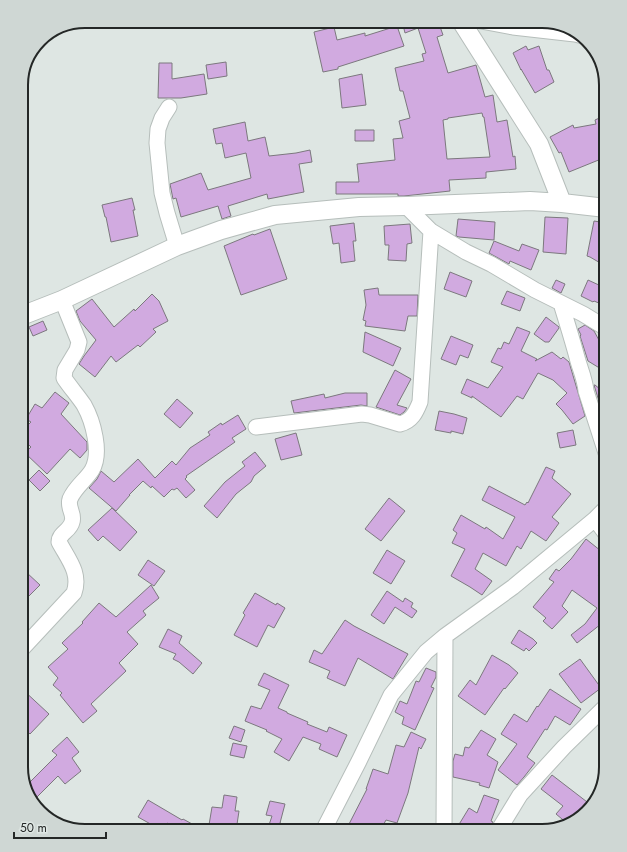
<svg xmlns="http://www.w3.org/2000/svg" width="627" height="852" font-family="Jost,sans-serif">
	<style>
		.building { fill: #d1aae0; stroke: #7c787e; fill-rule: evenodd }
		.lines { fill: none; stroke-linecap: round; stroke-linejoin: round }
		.minor-casing { stroke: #b6bebb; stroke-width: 17 }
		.tertiary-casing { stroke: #b6bebb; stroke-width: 20 }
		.minor { stroke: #fff; stroke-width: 15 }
		.tertiary { stroke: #fff; stroke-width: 18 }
		.rim { fill: none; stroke: #242726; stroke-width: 2 }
	</style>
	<rect width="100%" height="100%" fill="#dee6e3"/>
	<path class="building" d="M 402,21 L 438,21 L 443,35 L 437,37 L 448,73 L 476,65 L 485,97 L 493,95 L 497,122 L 507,120 L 513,157 L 515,156 L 516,169 L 486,172 L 486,178 L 449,180 L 450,191 L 404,196 L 398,196 L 398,194 L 336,194 L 336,182 L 359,182 L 357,164 L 395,160 L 393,139 L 403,138 L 399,121 L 410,118 L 403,91 L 400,91 L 395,68 L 424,61 L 422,54 L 426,53 L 418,28 L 405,33 ZM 482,113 L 483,117 L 484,117 L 490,157 L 447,159 L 443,120 L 448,119 L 448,118 Z
		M 397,26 L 404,46 L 338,67 L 338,69 L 323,72 L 314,32 L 334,27 L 337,40 L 365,33 L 365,36 Z
		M 526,46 L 528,50 L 539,46 L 547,70 L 549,70 L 554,82 L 535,93 L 521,69 L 521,70 L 513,53 Z
		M 226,62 L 227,76 L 208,79 L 206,65 Z
		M 159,63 L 172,63 L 172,79 L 204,74 L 207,94 L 181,98 L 158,98 Z
		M 362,74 L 366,105 L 342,108 L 339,79 Z
		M 606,115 L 606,157 L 569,172 L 561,152 L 559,153 L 550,137 L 573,125 L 574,128 L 596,124 L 595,120 Z
		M 245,122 L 248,141 L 265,137 L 269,156 L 296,153 L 310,150 L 312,162 L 299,164 L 304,192 L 268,199 L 267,194 L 228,206 L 231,216 L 222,219 L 218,206 L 181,217 L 176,198 L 173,199 L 170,184 L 201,173 L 208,190 L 251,178 L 246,153 L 225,158 L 222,143 L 216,144 L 213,129 Z
		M 355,130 L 374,130 L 374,141 L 355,141 Z
		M 132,198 L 135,210 L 133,210 L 138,236 L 111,242 L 106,217 L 105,217 L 102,205 Z
		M 545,217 L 568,218 L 566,254 L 543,252 Z
		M 458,219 L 495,222 L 494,240 L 459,237 L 456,236 Z
		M 594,221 L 606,223 L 606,258 L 602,264 L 590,257 L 587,256 Z
		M 354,223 L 356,241 L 353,241 L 355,261 L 341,263 L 339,243 L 333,244 L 330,226 Z
		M 410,224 L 412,243 L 407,244 L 406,261 L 388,260 L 389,245 L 385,245 L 384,226 Z
		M 270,229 L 287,279 L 241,295 L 224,246 L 253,234 L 254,235 Z
		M 494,241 L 519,251 L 522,244 L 539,250 L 531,270 L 510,261 L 509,264 L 489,253 Z
		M 450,272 L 472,281 L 466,297 L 444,289 Z
		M 556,280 L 565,284 L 561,293 L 552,288 Z
		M 588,280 L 601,286 L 600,289 L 606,292 L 606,306 L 594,301 L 593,302 L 581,296 Z
		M 378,288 L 379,295 L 418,295 L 417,316 L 408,316 L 405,331 L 365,326 L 366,321 L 363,320 L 366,305 L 364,290 Z
		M 507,291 L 525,298 L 520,311 L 501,304 Z
		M 152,294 L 159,301 L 168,321 L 153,329 L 156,332 L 140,347 L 138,345 L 116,362 L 111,356 L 95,377 L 79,364 L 84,356 L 96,340 L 80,321 L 76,311 L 92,299 L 114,327 L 134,309 L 135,311 Z
		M 546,317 L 559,327 L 559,328 L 549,342 L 545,342 L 534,334 Z
		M 43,321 L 47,330 L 33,336 L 29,327 Z
		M 585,325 L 594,331 L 606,353 L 606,372 L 588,361 L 580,336 L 581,335 L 578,329 Z
		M 517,327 L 530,332 L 521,351 L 537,359 L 535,361 L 552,352 L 561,359 L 563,357 L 569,362 L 585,416 L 573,424 L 562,410 L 556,404 L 567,393 L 553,380 L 538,373 L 523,399 L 517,396 L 501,417 L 472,396 L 472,398 L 461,393 L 467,379 L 488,388 L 503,367 L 491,362 L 498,348 L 501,349 L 504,342 L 509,344 Z
		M 365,332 L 401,348 L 393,366 L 363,352 Z
		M 451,336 L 473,345 L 468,358 L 460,355 L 456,365 L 441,359 Z
		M 395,370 L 411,379 L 397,405 L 407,408 L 404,412 L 400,415 L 376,407 Z
		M 594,385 L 595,385 L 606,394 L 606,424 Z
		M 55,392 L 69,403 L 61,414 L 87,442 L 87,450 L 80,458 L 70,449 L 47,474 L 25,453 L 31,447 L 21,437 L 21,432 L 31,422 L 26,419 L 35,404 L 42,408 Z
		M 345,393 L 367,393 L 367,406 L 361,405 L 294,413 L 291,401 L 324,394 L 325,398 Z
		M 177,399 L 193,413 L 180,428 L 164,414 Z
		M 439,411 L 454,414 L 467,418 L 463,434 L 451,431 L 451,433 L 435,430 Z
		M 238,415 L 246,429 L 232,438 L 235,442 L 186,476 L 187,477 L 185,479 L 195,490 L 186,498 L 177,488 L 174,490 L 172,489 L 164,497 L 152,486 L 151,488 L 143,481 L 129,495 L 130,495 L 116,511 L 89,488 L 97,479 L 101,471 L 114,482 L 138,459 L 155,478 L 172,461 L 176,465 L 190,448 L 210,435 L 208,432 L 221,423 L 222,425 Z
		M 573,430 L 576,445 L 560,448 L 557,433 Z
		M 296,433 L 302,455 L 281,460 L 275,439 Z
		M 255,452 L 266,466 L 254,476 L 251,482 L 236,494 L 217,518 L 204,506 L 225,482 L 245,466 L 242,462 Z
		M 546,467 L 555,471 L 552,478 L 571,494 L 552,517 L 559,523 L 546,541 L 531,531 L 521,549 L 517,546 L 506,566 L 483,553 L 475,569 L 492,581 L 482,595 L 470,587 L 451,576 L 465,549 L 452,543 L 457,533 L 453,530 L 461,515 L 485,529 L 486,527 L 503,539 L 515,517 L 482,500 L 489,486 L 525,505 L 527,502 L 528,503 Z
		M 39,470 L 50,481 L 40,491 L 29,480 Z
		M 389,498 L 405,511 L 381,541 L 365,529 Z
		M 112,508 L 137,532 L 120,551 L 103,536 L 98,541 L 88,530 Z
		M 586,539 L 606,555 L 606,567 L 598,576 L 606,582 L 606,627 L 601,624 L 577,643 L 571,635 L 585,624 L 597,608 L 572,590 L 562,606 L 568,612 L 552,629 L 543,621 L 546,618 L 533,607 L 554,582 L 549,579 L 556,569 L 559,571 L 571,559 Z
		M 387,550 L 405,561 L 391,584 L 373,573 Z
		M 148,560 L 165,571 L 154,586 L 138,575 Z
		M 26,572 L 40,585 L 27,598 L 21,592 L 21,577 Z
		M 151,585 L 159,598 L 143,611 L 146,615 L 127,632 L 138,644 L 119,663 L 126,671 L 91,704 L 97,711 L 83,723 L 60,695 L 62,693 L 53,685 L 58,678 L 48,667 L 68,649 L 62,643 L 83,623 L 82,622 L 99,603 L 116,617 Z
		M 387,591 L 403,602 L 405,598 L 413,603 L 411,607 L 417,611 L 412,618 L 395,607 L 384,624 L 371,615 Z
		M 255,593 L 276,605 L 277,603 L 285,608 L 274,628 L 268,625 L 257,647 L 234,635 L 245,615 L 243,613 Z
		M 345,620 L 354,626 L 408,654 L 393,679 L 358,658 L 345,686 L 327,678 L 330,671 L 309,662 L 314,650 L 322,654 Z
		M 168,629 L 182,636 L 179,643 L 202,663 L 193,674 L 179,662 L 173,659 L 176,654 L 159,647 Z
		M 519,630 L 533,639 L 537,643 L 529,651 L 526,648 L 524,651 L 511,643 Z
		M 492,655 L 509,665 L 518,673 L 505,689 L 504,688 L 485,715 L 458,696 L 470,680 L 476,685 Z
		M 580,659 L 601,688 L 581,703 L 559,674 Z
		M 426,668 L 436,672 L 436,677 L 431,687 L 434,688 L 415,730 L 402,724 L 404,717 L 395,712 L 400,701 L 407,704 L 416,681 L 419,682 Z
		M 264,673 L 289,685 L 278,708 L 287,712 L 287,713 L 308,722 L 307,724 L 327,732 L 329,727 L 347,735 L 337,757 L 319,749 L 321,744 L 303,737 L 289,761 L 274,752 L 282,739 L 266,731 L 267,730 L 245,721 L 251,706 L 261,709 L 270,690 L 258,685 Z
		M 21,688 L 49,714 L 30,734 L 29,733 L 21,740 Z
		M 550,689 L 581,709 L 570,725 L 555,716 L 547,730 L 545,729 L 527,757 L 535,763 L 524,777 L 517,785 L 498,770 L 517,744 L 501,734 L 514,714 L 527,722 L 537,706 L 538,707 Z
		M 234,726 L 245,730 L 241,742 L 229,738 Z
		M 481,730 L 496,739 L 487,755 L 498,762 L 489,788 L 479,785 L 480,783 L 453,777 L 453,761 L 455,754 L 463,756 L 465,747 L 469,748 Z
		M 411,732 L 426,739 L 421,749 L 419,747 L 408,793 L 397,823 L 386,820 L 380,831 L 352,831 L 347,828 L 367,789 L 366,789 L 373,769 L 388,774 L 396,745 L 404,747 Z
		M 67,737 L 79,752 L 72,758 L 81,771 L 65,784 L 58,776 L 32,802 L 30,799 L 26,786 L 57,755 L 52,751 Z
		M 233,743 L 247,746 L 244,758 L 230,755 Z
		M 552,775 L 591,805 L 574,822 L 568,824 L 556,814 L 563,806 L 541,789 Z
		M 224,795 L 237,797 L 235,811 L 239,811 L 236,831 L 208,831 L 212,807 L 222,808 Z
		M 484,795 L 499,800 L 491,821 L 493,822 L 489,831 L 455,831 L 469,808 L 477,813 Z
		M 148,800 L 182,820 L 183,819 L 205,831 L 182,831 L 167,823 L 163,831 L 138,817 Z
		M 270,801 L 285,804 L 280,823 L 281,823 L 279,831 L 267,831 L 272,816 L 266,815 Z"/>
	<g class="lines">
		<defs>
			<path id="minor" d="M 481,21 L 513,27 L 575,34 L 579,35
				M 169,107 L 162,118 L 158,129 L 157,143 L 162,193 L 167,213 L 177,246
				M 406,206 L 431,231 L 466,252 L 491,264 L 535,290 L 583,314 L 606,328
				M 561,303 C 567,323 573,342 578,361 C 581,371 585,380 586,391 L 606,453
				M 256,427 L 362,414 L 370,415 L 400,424 C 412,421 416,412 420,402 L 431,231
				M 595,519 L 606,534
				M 21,650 L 74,593 C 81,573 68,559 59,542 C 59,533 70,531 72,522 C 75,514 67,508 70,499 C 75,487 86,480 92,470 C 102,453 93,421 84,405 C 78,396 70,387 64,378 L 65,370 L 77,350 L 79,342 L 62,300
				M 323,831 L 359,761 L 391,695 L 426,652 L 445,636 L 513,587 L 595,519 L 606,508
				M 444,831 L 445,636
				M 498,831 L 520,795 L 564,747 L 606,706"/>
			<path id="tertiary" d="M 461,21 L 539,144 L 562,203
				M 21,316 L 62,300 L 177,246 L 221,230 L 275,215 L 359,207 L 406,206 L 530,201 L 562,203 L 606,208"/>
		</defs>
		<use href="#minor" class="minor-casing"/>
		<use href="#tertiary" class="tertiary-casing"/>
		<use href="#minor" class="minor"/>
		<use href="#tertiary" class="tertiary"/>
	</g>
	<path d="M0 0H627V852H0ZM85 28H542A57 57 0 0 1 599 85V767A57 57 0 0 1 542 824H85A57 57 0 0 1 28 767V85A57 57 0 0 1 85 28Z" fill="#cfd7d4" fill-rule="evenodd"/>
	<path class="rim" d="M85 28H542A57 57 0 0 1 599 85V767A57 57 0 0 1 542 824H85A57 57 0 0 1 28 767V85A57 57 0 0 1 85 28Z"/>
	<path d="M14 832v6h92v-6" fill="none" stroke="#242726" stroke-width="2"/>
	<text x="20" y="832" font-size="12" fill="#242726" stroke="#dee6e3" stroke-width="3" paint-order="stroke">50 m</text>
</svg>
